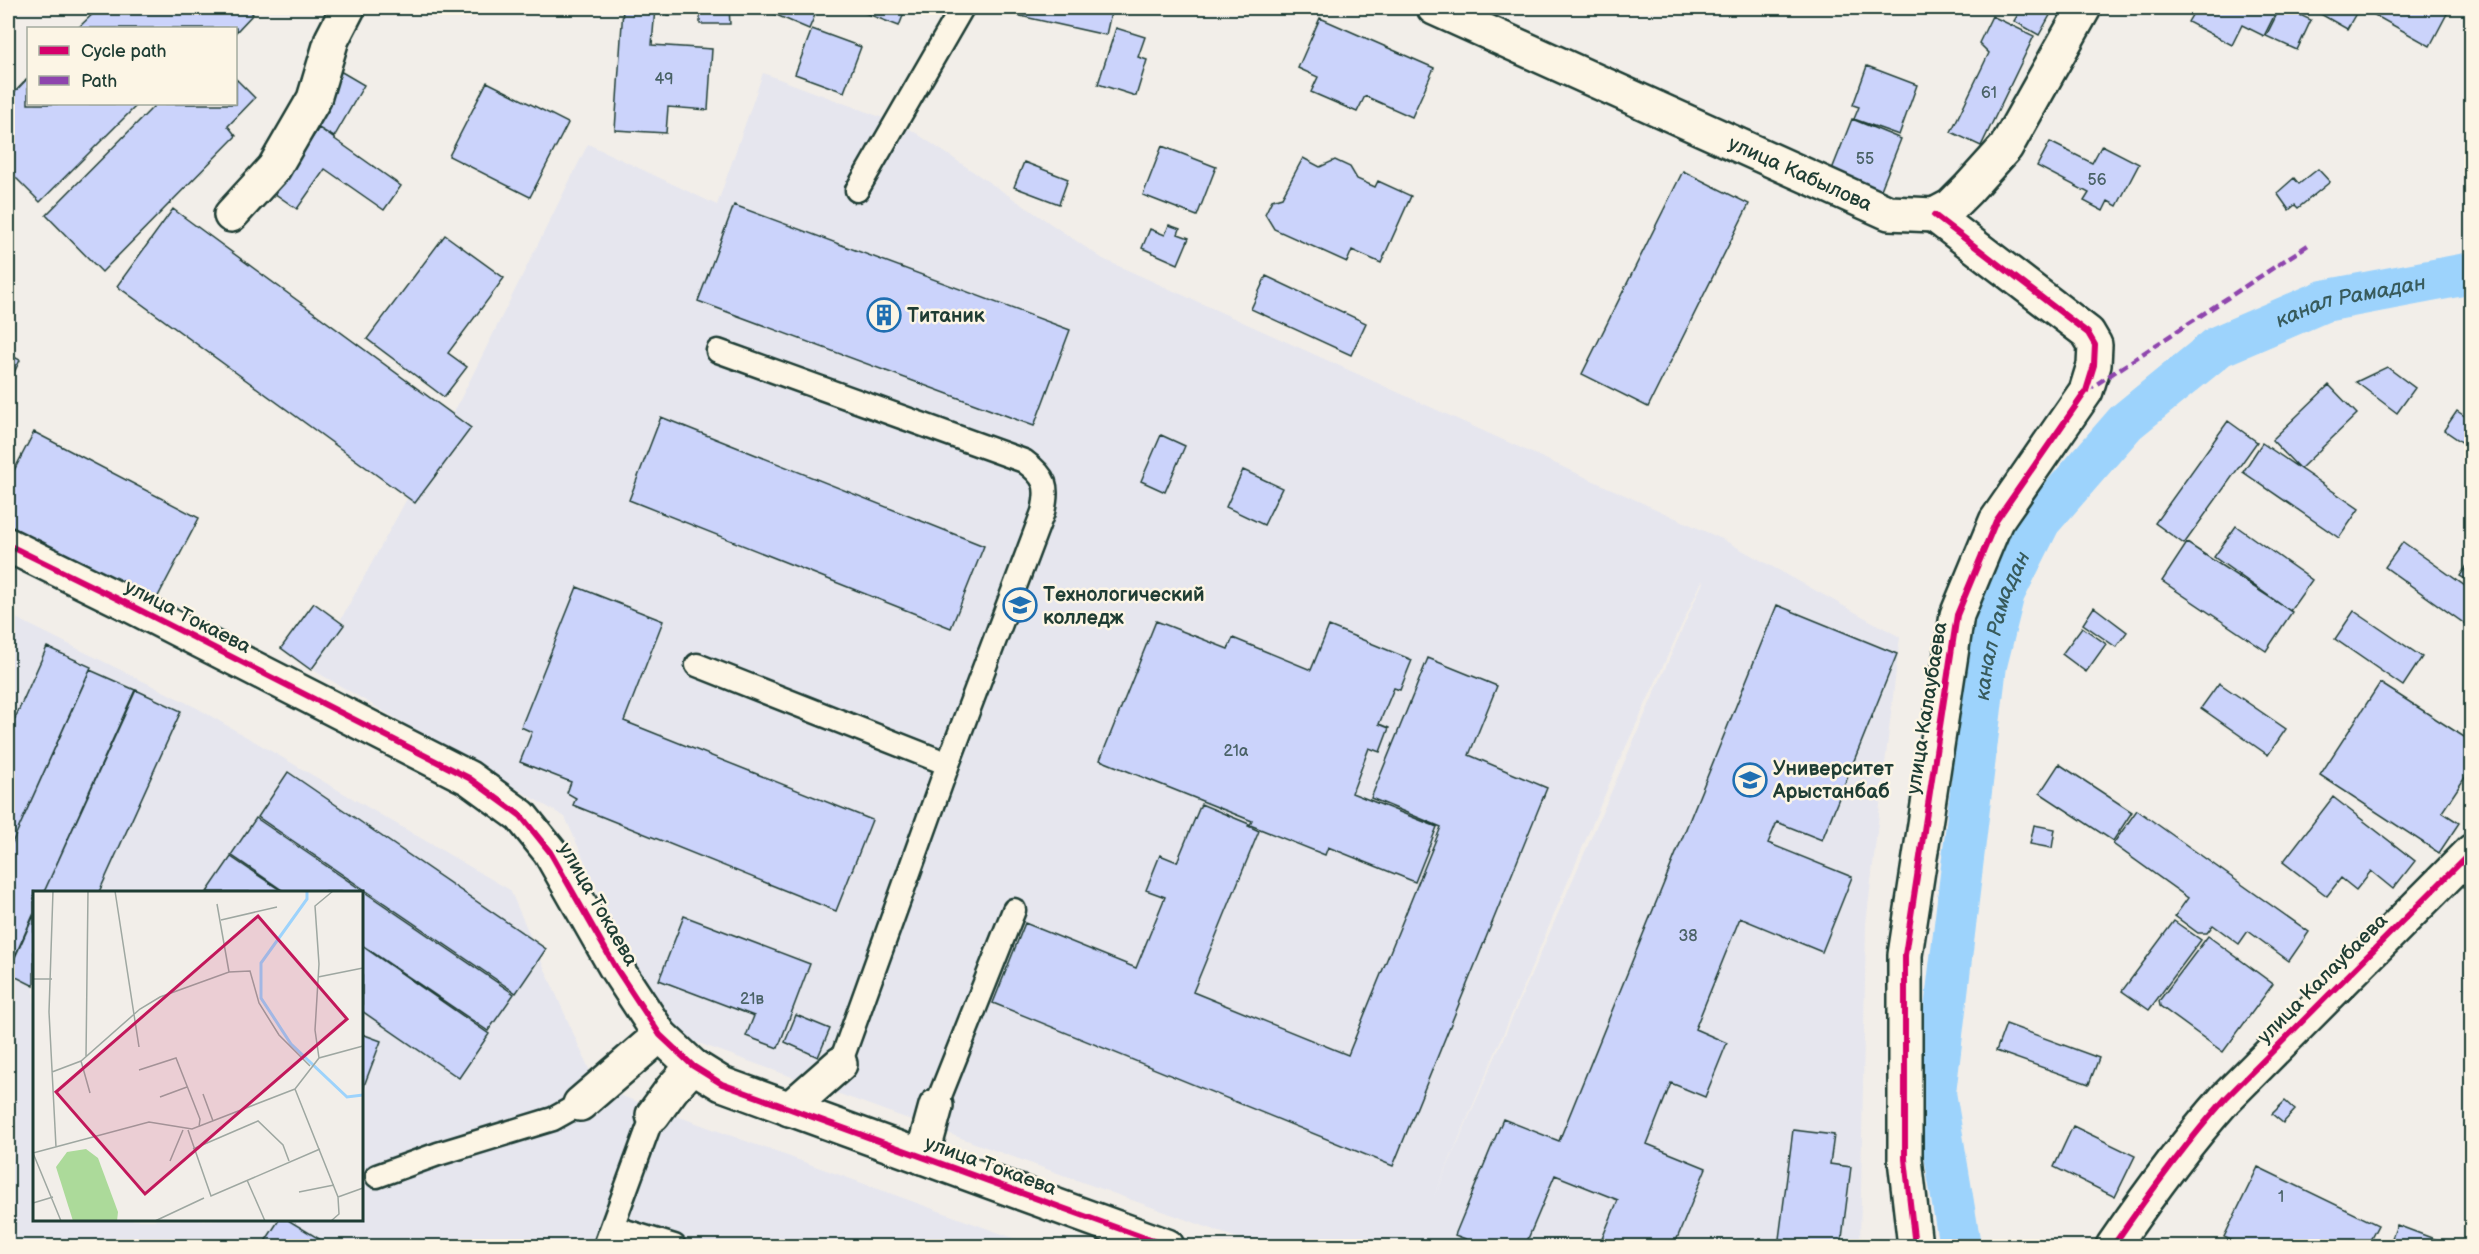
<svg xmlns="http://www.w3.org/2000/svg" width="2479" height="1254" font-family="'Balsamiq Sans',sans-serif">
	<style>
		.built { fill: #e6e6ee; fill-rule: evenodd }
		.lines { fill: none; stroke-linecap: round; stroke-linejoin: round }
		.canal { stroke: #9dd3fc; stroke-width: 42 }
		.building { fill: #cbd3fb; stroke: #1f3d34; stroke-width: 1.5 }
		.service-casing { stroke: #1f3d34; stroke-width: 27 }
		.minor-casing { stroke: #1f3d34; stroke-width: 38 }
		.service { stroke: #fcf5e5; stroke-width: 22 }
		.minor { stroke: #fcf5e5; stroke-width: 33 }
		.quiet { stroke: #8e44ad; stroke-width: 4.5; stroke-dasharray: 9 4.5; stroke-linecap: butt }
		.cycleway-casing { stroke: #fcf5e5; stroke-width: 10 }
		.cycleway { stroke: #d6006c; stroke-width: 6 }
		.labels { text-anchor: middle; stroke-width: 5; stroke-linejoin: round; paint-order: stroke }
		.number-label { font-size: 16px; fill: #4a6266 }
		.street-label { font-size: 20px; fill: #1f3d34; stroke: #fcf5e5 }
		.poi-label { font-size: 20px; font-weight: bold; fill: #1f3d34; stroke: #fcf5e5; text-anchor: start }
		.water-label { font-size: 21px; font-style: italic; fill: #385b5c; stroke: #fcf5e5 }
		.inset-river { fill: none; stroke: #9dd3fc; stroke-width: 3 }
		.inset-road { fill: none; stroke: #9ea7a1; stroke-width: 1.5 }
		.view { fill: #c2185b; fill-opacity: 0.15; stroke: #c2185b; stroke-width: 3 }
		.inset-edge { fill: none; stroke: #1f3d34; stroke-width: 3 }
	</style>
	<rect width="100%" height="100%" fill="#f2eee9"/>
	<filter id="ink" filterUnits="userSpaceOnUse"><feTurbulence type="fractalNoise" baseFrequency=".0167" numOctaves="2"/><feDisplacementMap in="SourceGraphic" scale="12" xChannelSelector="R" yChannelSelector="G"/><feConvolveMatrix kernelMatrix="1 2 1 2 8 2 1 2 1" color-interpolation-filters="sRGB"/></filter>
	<g filter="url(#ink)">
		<path class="built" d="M 763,73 L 907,127 L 1103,259 L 1722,539 L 1900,637 L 1866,924 L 1860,1246 L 1259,1246 L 660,1029 L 565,817 L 313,670 L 448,424 L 588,144 L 717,205 ZM 1702,581 L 1703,582 L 1434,1197 L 1617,766 Z
			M 8,614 L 197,708 L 510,890 L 597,1087 L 1035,1246 L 8,1246 ZM 34,892 L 362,892 L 362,1220 L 34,1220 Z"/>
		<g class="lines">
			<path class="canal" id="s1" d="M 1960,1246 L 1935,1093 L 1986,665 L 2004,593 L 2040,521 L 2126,422 L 2219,346 L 2324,301 L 2472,273"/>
		</g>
		<path class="building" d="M 99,8 L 246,8 L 253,14 L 236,32 L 236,28 L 78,28 Z
			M 623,8 L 655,8 L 652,45 L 712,49 L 708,110 L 668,107 L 666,133 L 615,130 Z
			M 666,8 L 729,8 L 730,24 L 700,24 L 700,14 L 667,15 Z
			M 760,8 L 818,8 L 809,29 Z
			M 852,8 L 906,8 L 899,26 Z
			M 994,8 L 1112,8 L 1106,35 L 993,10 Z
			M 2022,8 L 2054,8 L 2039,35 L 2014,21 Z
			M 2177,8 L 2278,8 L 2264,36 L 2242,25 L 2232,45 L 2188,22 L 2192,15 Z
			M 2280,8 L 2285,8 L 2311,20 L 2297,50 L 2266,36 Z
			M 2320,8 L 2359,8 L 2347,29 L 2317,12 Z
			M 2362,8 L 2450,8 L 2430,46 Z
			M 1992,16 L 2034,36 L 1981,146 L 1951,132 L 1989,53 L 1979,43 Z
			M 1320,18 L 1434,68 L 1412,117 L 1365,96 L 1357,112 L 1311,92 L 1318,77 L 1298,68 Z
			M 1116,28 L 1145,37 L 1138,57 L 1147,60 L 1136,96 L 1098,84 Z
			M 812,29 L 861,47 L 844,92 L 795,74 Z
			M 1867,66 L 1917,85 L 1899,135 L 1854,119 L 1859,107 L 1853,105 Z
			M 340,71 L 364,85 L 334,137 L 310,123 Z
			M 28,78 L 28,104 L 138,104 L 40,202 L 8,170 L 8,99 Z
			M 236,79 L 255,98 L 228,126 L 236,136 L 102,272 L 46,215 L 156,104 L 236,104 Z
			M 487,82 L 568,123 L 530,197 L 449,156 Z
			M 1852,119 L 1901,139 L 1878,197 L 1829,177 Z
			M 319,128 L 401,186 L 384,210 L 325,169 L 297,209 L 274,193 Z
			M 2050,142 L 2092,163 L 2102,145 L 2139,164 L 2117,206 L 2108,201 L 2103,211 L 2084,201 L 2089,193 L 2037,166 Z
			M 1162,146 L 1216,167 L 1197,216 L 1143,195 Z
			M 1303,158 L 1320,167 L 1335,160 L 1350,167 L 1357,179 L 1375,187 L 1378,181 L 1411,196 L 1381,263 L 1352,250 L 1347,262 L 1274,229 L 1265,214 L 1272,200 L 1282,197 Z
			M 1024,162 L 1068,179 L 1059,204 L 1014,187 Z
			M 2318,169 L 2330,182 L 2298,208 L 2295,205 L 2289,210 L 2277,193 L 2294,178 L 2299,184 Z
			M 1683,171 L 1749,204 L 1648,407 L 1582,374 Z
			M 734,205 L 1070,330 L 1034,426 L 698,301 Z
			M 173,209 L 471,428 L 415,503 L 117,286 Z
			M 1169,225 L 1180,229 L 1178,234 L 1189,238 L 1178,264 L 1142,248 L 1150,229 L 1165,235 Z
			M 445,235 L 504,278 L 448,353 L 467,367 L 444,397 L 367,339 Z
			M 1266,276 L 1366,323 L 1351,355 L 1251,309 Z
			M 8,354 L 20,360 L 8,385 Z
			M 2387,367 L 2415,388 L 2397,413 L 2356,382 Z
			M 2329,385 L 2357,414 L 2300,469 L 2272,440 Z
			M 2457,411 L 2472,421 L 2472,449 L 2444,430 Z
			M 661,417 L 984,546 L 951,628 L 629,500 Z
			M 2228,421 L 2257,442 L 2184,544 L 2155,523 Z
			M 34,432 L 199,518 L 155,602 L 8,525 L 8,482 Z
			M 1161,435 L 1185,446 L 1165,492 L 1141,481 Z
			M 2262,443 L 2359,509 L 2339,538 L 2243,472 Z
			M 1243,470 L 1282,488 L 1264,525 L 1226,507 Z
			M 2236,526 L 2312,580 L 2290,611 L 2214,557 Z
			M 2403,542 L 2472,591 L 2472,629 L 2385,567 Z
			M 2187,543 L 2292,612 L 2266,651 L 2162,581 Z
			M 2472,558 L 2472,583 L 2460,576 Z
			M 577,587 L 663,621 L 624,721 L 872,820 L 836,911 L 573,805 L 576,798 L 567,793 L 571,782 L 520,762 L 532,732 L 521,727 Z
			M 314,603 L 344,625 L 311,670 L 281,648 Z
			M 1777,605 L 1897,654 L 1822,840 L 1777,822 L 1768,843 L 1852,877 L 1822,952 L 1740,918 L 1695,1029 L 1727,1043 L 1705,1097 L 1671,1083 L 1647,1144 L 1706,1168 L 1674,1246 L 1599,1246 L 1618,1200 L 1555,1175 L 1525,1246 L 1484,1246 L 1455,1235 L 1503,1119 L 1559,1141 Z
			M 2094,607 L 2127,632 L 2116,647 L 2083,624 Z
			M 2354,611 L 2422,657 L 2403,686 L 2335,639 Z
			M 1156,621 L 1228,649 L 1233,638 L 1311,670 L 1329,626 L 1412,660 L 1400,690 L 1394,688 L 1379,724 L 1389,728 L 1380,752 L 1369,748 L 1352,793 L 1437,827 L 1415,882 L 1328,847 L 1325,855 L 1250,825 L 1252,821 L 1100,760 Z
			M 2082,627 L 2106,644 L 2086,672 L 2062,654 Z
			M 47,647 L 91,667 L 8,852 L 8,734 Z
			M 1428,658 L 1497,686 L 1469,755 L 1547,788 L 1393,1166 L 993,1003 L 1025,923 L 1136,968 L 1165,897 L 1146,890 L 1160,855 L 1177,862 L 1201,804 L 1249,824 L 1248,826 L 1259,831 L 1193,992 L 1348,1055 L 1441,827 L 1371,798 Z
			M 90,670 L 135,690 L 44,892 L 34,892 L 34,913 L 8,972 L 8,852 Z
			M 2219,683 L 2286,729 L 2268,755 L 2201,708 Z
			M 2380,683 L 2472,742 L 2472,767 L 2442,812 L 2459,823 L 2439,853 L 2320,775 Z
			M 136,690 L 181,711 L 99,892 L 44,892 Z
			M 2059,764 L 2132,812 L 2113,841 L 2040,793 Z
			M 288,772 L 546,949 L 516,993 L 258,817 Z
			M 2333,797 L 2415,861 L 2393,889 L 2371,871 L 2356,890 L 2341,878 L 2327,896 L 2283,862 Z
			M 2137,810 L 2309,932 L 2289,961 L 2248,931 L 2239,944 L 2213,925 L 2207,933 L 2198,933 L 2175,916 L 2188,898 L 2113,844 Z
			M 256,818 L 514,994 L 488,1031 L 362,945 L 362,892 L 285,892 L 231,855 Z
			M 2034,825 L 2055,829 L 2052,848 L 2030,844 Z
			M 231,857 L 283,892 L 207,892 Z
			M 34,915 L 34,986 L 8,973 Z
			M 684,916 L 810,964 L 778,1048 L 746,1036 L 754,1016 L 659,980 Z
			M 2174,921 L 2201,940 L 2149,1010 L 2122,991 Z
			M 2208,936 L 2273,984 L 2223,1052 L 2160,1006 L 2159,1001 Z
			M 362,946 L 489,1034 L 459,1078 L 362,1011 Z
			M 796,1015 L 830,1029 L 818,1057 L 785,1042 Z
			M 2006,1024 L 2099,1058 L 2089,1084 L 1996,1051 Z
			M 362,1034 L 381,1041 L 362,1091 Z
			M 2285,1101 L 2295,1110 L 2283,1123 L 2272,1114 Z
			M 2073,1126 L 2135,1156 L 2115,1197 L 2054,1167 Z
			M 1793,1130 L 1834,1135 L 1830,1164 L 1851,1167 L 1841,1246 L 1779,1239 Z
			M 2258,1167 L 2378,1225 L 2367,1246 L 2243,1246 L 2224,1237 Z
			M 279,1220 L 288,1220 L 331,1246 L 262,1246 Z
			M 2397,1225 L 2453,1246 L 2389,1246 Z"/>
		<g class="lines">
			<defs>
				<path id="service" d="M 857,190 L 962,8
					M 718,351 L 1024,461 C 1046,477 1049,486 1043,512 L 948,764 L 840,1064
					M 697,665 L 948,764
					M 936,1106 L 1014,910
					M 377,1176 L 438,1154 L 553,1119 L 580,1104
					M 612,1227 L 674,1246
					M 605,1246 L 653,1115"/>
				<g id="minor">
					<path id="s2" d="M 1434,8 L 1889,213 L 1934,215 L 1951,206 L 1968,189 L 2006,147 L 2084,8"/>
					<path d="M 231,215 L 274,168 L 314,99 L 332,39 L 348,8"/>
					<path d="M 8,545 L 120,600 L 469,778 L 521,816 L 550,852 L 616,968 L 660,1035 L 693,1066 L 722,1084 L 1167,1246"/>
					<path d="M 580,1104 L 660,1035"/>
					<path d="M 789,1109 L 840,1064"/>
					<path d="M 653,1115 L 672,1089 L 693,1066"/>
					<path d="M 922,1157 L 936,1106"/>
					<path d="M 1915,1246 L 1905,1159 L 1905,955 L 1957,615 L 1996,521 L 2086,391 L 2094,365 L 2095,345 L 2088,333 L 1934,215"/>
					<path d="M 2113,1246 C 2148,1195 2184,1145 2226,1098 L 2472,851"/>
				</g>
			</defs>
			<use href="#service" class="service-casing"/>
			<use href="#minor" class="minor-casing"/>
			<use href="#service" class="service"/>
			<use href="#minor" class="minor"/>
			<path class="quiet" d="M 2086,391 L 2308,245"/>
			<defs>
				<path id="cycleway" d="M 8,545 L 120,600 L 469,778 L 521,816 L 550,852 L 616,968 L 660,1035 L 693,1066 L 722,1084 L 1167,1246
					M 1915,1246 L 1905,1159 L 1905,955 L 1957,615 L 1996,521 L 2086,391 L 2094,365 L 2095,345 L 2088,333 L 1934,215
					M 2113,1246 C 2148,1195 2184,1145 2226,1098 L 2472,851"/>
			</defs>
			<use href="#cycleway" class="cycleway-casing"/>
			<use href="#cycleway" class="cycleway"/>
		</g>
	</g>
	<defs>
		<symbol id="building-ring" viewBox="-11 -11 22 22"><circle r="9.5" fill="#fcf5e5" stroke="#1f6fb2" stroke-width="1.5"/><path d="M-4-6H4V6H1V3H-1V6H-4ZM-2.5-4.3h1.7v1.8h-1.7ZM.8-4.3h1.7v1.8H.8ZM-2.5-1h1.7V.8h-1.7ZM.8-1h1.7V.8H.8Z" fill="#1f6fb2"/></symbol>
		<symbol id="university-ring" viewBox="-11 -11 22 22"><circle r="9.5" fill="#fcf5e5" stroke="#1f6fb2" stroke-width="1.5"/><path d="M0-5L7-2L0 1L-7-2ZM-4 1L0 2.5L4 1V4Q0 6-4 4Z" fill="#1f6fb2"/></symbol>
	</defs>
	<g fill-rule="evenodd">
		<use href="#building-ring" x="865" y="296" width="38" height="38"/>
		<use href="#university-ring" x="1001" y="586" width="38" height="38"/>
		<use href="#university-ring" x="1731" y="761" width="38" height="38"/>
	</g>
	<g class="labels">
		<g class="number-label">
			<text x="664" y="84">49</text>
			<text x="1989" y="98">61</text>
			<text x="1865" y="164">55</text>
			<text x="2097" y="185">56</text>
			<text x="1236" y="756">21а</text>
			<text x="1688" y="941">38</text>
			<text x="752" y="1004">21в</text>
			<text x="2281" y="1202">1</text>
		</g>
		<g class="street-label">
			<text dy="7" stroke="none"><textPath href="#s2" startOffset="402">улица Кабылова</textPath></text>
			<text transform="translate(188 616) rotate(27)" y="7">улица Токаева</text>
			<text transform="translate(1926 708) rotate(-81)" y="7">улица Калаубаева</text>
			<text transform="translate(599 904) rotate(60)" y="7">улица Токаева</text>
			<text transform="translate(2322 978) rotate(-45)" y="7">улица Калаубаева</text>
			<text transform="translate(991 1165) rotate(20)" y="7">улица Токаева</text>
		</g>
		<g class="poi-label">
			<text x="907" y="322">Титаник</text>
			<text x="1043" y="601">Технологический<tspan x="1043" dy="23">колледж</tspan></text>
			<text x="1773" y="775">Университет<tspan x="1773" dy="23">Арыстанбаб</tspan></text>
		</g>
		<g class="water-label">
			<text dy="7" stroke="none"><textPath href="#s1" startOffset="1132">канал Рамадан</textPath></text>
			<text dy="7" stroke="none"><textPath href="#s1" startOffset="628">канал Рамадан</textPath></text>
		</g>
	</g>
	<g transform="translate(33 891)">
		<rect width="330" height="330" fill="#f2eee9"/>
		<path d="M 53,258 L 65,267 L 85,321 L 84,330 L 40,330 L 23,276 L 34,261 Z" fill="#acda9a"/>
		<path class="inset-river" d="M 274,0 L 274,8 L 228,72 L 228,107 L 258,153 L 314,206 L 330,204"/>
		<path class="inset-road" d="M 20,0 L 16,121 L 23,256M 82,0 L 106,156M 184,13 L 196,81M 188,29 L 244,16M 285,86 L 330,77M 0,88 L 19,88M 53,166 L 55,0M 286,167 L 282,139 L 286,73 L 282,15 L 300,0M 48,170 L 57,202M 106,179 L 143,167 L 167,228 L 166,236M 19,181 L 48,170 L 107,118 L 127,106 L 196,81 L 217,80 L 226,112 L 246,144 L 277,175M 262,198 L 305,306 L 306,323 L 298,330M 262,198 L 286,167 L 330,155M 170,203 L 180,230M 127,206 L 154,196M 155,239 L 178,305 L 287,258M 160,258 L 225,230 L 250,254 L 256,270M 0,262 L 116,231 L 159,238 L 262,198M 0,262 L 28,330M 137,270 L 150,239M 214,289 L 232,330M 266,301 L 301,294M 305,306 L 330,297M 0,312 L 20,306M 122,330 L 171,307"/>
		<path class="view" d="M 225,25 L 314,128 L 112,303 L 23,201 Z"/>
		<rect width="330" height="330" class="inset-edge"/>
	</g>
	<rect width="2479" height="1254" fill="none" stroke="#fcf5e5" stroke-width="30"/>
	<rect x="15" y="15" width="2449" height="1224" fill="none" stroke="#1f3d34" stroke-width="2" filter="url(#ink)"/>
	<rect x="27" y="27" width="210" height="78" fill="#fcf5e5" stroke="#a4ab9e" stroke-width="1.5"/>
	<rect x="39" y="46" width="30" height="9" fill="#d6006c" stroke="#a4ab9e" stroke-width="1.5"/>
	<text x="81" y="57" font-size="18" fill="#1f3d34">Cycle path</text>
	<rect x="39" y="76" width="30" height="9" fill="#8e44ad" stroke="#a4ab9e" stroke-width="1.5"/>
	<text x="81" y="87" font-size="18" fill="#1f3d34">Path</text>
</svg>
